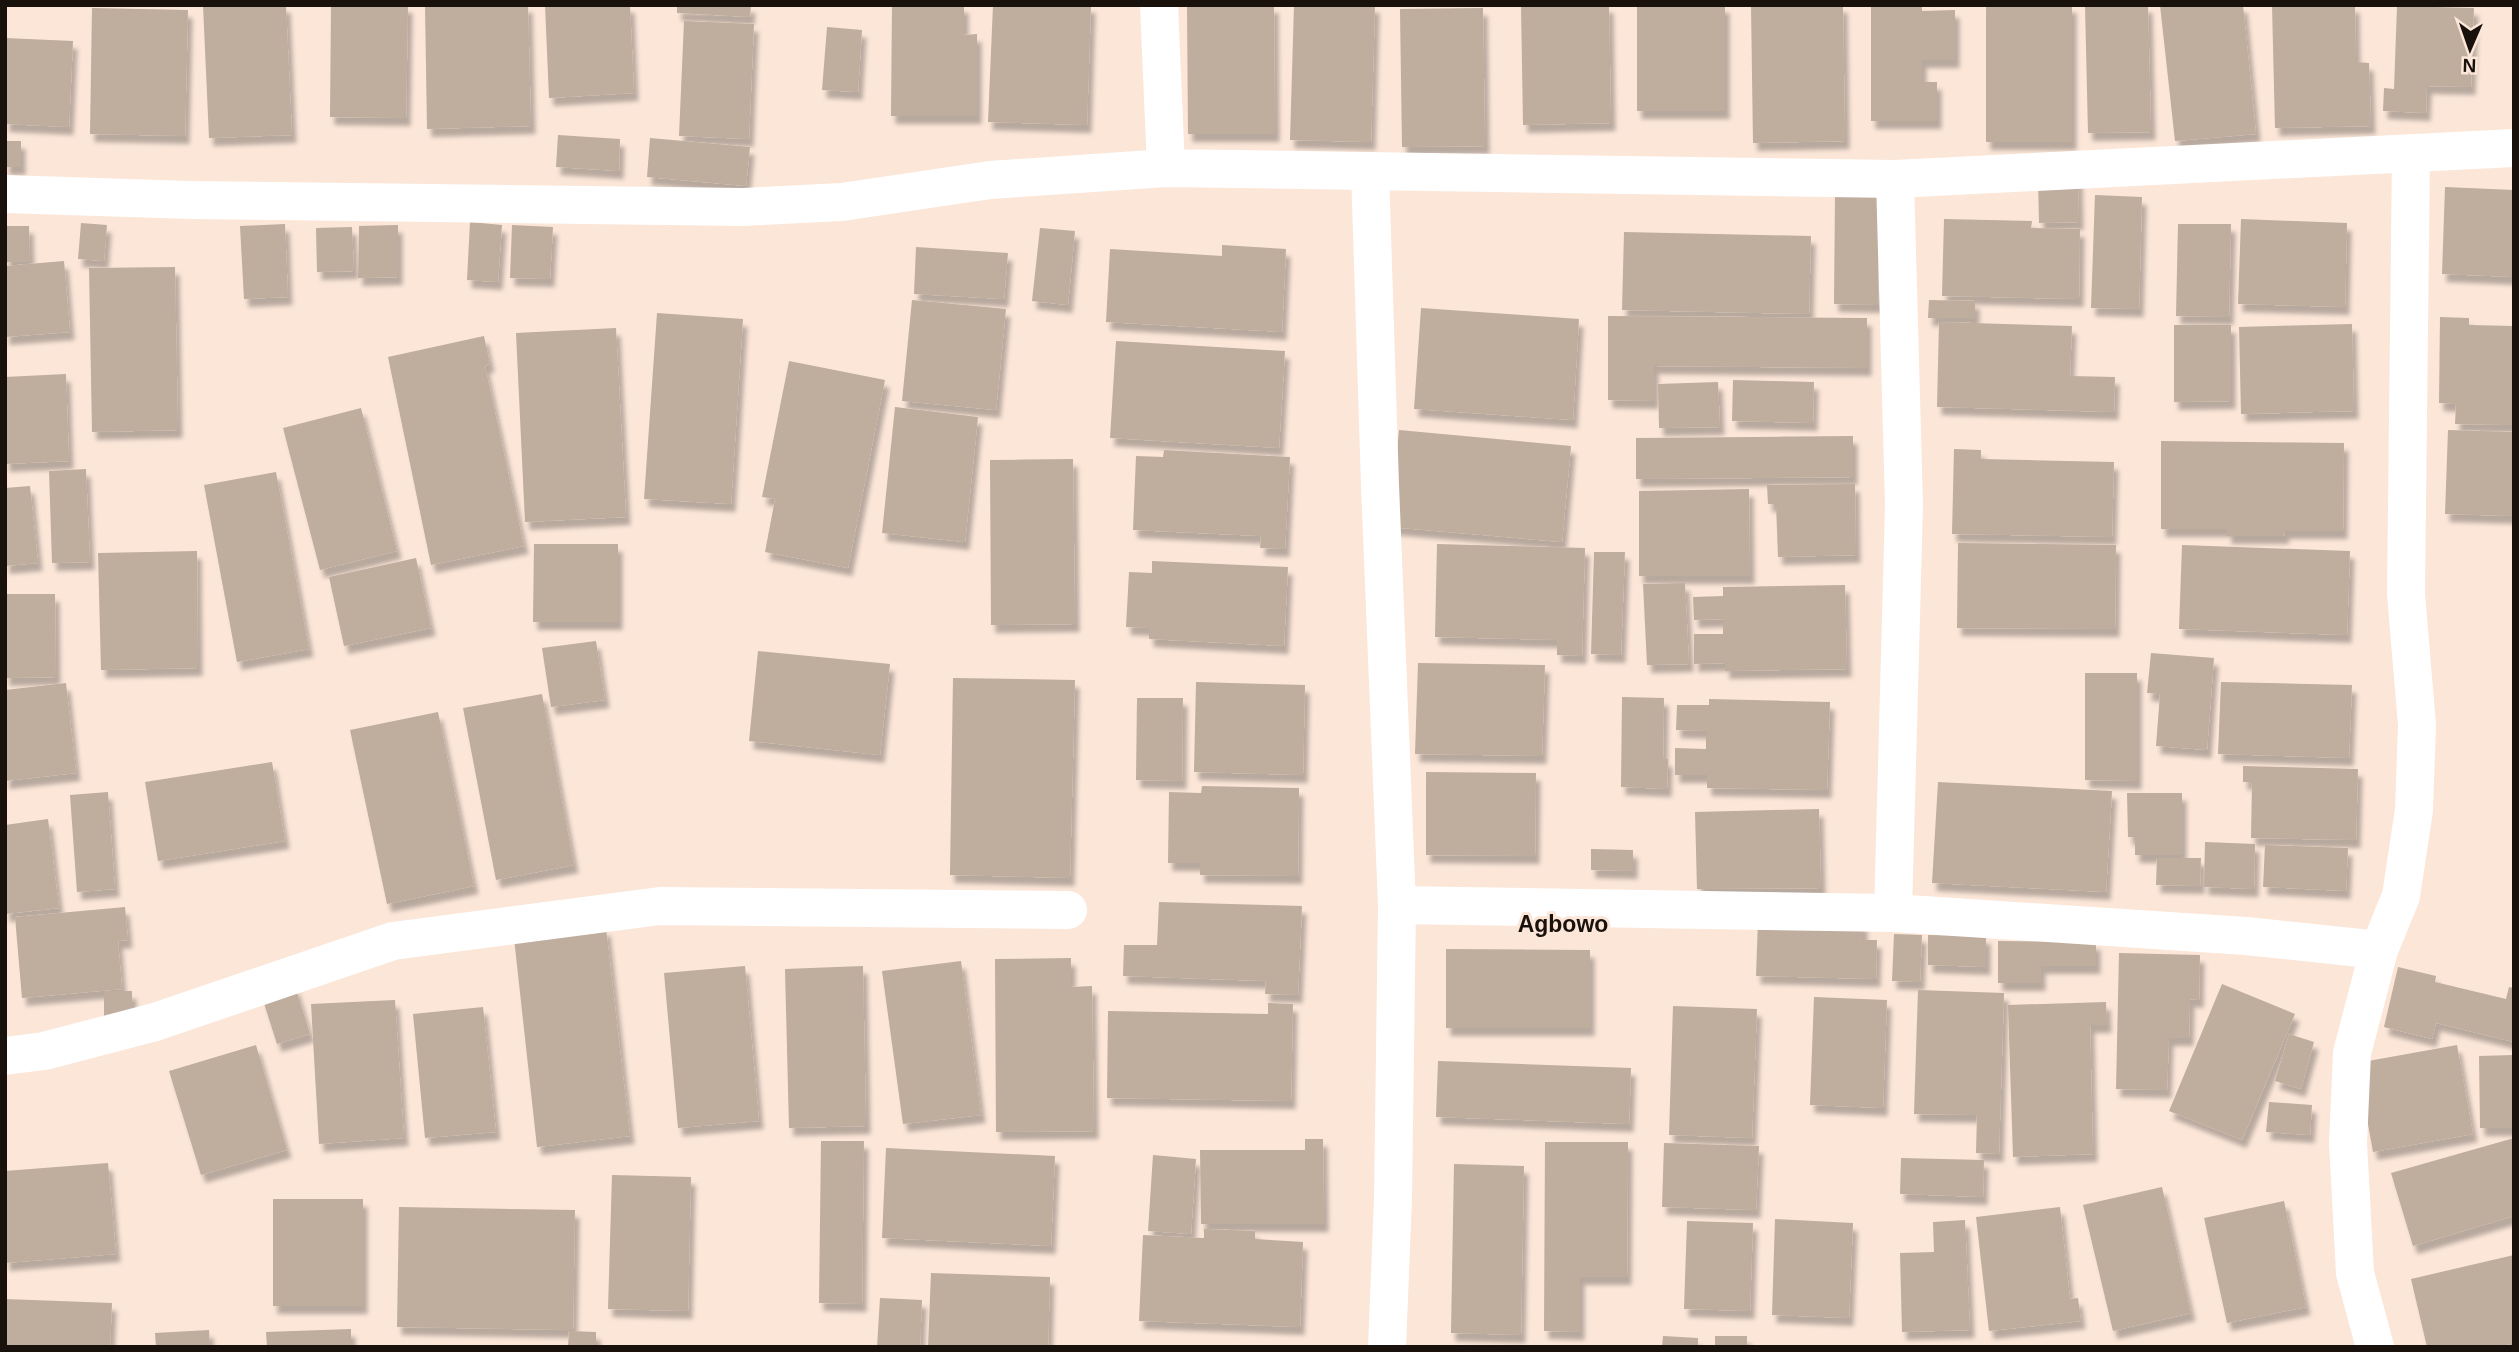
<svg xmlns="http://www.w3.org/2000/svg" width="2519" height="1352" font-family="Arial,sans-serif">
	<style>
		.building { fill: #bfad9e; filter: url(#shadow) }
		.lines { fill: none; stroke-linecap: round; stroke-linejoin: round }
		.minor { stroke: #fff; stroke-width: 38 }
		.labels { text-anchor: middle; stroke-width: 6; stroke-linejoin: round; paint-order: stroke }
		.neighbourhood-label { font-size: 23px; font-weight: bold; fill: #18110c; stroke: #fbe6d8 }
	</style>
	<defs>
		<filter id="shadow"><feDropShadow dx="4.5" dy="8" stdDeviation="2" flood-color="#0004"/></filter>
	</defs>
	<rect width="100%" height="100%" fill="#fbe6d8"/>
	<path class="building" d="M 203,5 L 286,5 L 292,135 L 209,138 Z
		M 331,5 L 408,5 L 406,118 L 330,117 Z
		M 425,5 L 528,5 L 531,126 L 427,129 Z
		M 545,5 L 630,5 L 634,93 L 549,98 Z
		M 677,5 L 751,5 L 750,17 L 677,13 Z
		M 892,5 L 964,5 L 964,35 L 977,34 L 977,116 L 891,116 Z
		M 993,5 L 1091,5 L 1087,125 L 988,122 Z
		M 1187,5 L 1274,5 L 1275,134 L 1188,134 Z
		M 1294,5 L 1375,5 L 1371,142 L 1290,140 Z
		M 1521,5 L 1609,5 L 1611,123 L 1523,125 Z
		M 1637,5 L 1725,5 L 1725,111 L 1637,111 Z
		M 1751,5 L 1843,5 L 1845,141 L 1753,143 Z
		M 1871,5 L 1922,5 L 1922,11 L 1955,10 L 1955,60 L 1922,60 L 1922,82 L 1937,82 L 1937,121 L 1871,121 Z
		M 1986,5 L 2072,5 L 2072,142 L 1986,142 Z
		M 2085,5 L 2148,5 L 2151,132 L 2088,133 Z
		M 2160,5 L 2243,5 L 2256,134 L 2175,141 Z
		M 2272,5 L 2355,5 L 2356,62 L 2369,63 L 2371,126 L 2275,128 Z
		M 2397,6 L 2474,8 L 2471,87 L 2427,86 L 2426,113 L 2383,111 L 2384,88 L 2394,89 Z
		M 92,8 L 188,10 L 185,136 L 90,134 Z
		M 1483,8 L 1485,146 L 1402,147 L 1400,9 Z
		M 684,21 L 754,24 L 749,139 L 679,136 Z
		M 827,27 L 862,30 L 858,92 L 822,90 Z
		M 5,38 L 73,41 L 69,127 L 5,124 Z
		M 558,135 L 620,139 L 619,171 L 556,167 Z
		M 650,138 L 750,147 L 746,186 L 647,177 Z
		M 5,141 L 21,141 L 21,167 L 5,167 Z
		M 2078,176 L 2079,222 L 2039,223 L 2038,177 Z
		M 2445,187 L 2514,190 L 2514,277 L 2442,274 Z
		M 2095,195 L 2142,197 L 2139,309 L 2091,308 Z
		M 1835,197 L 1879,197 L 1878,305 L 1834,304 Z
		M 1944,219 L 2032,221 L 2031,228 L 2080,229 L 2079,299 L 1942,296 Z
		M 2241,219 L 2347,223 L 2345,307 L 2238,304 Z
		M 470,222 L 502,225 L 498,282 L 467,280 Z
		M 81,223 L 107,225 L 104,261 L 78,259 Z
		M 285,224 L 288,297 L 244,299 L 240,226 Z
		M 2178,224 L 2231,224 L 2229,317 L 2176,316 Z
		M 398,225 L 398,277 L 358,278 L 359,226 Z
		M 512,225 L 553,227 L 550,279 L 510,278 Z
		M 5,226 L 29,226 L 30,262 L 5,262 Z
		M 352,227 L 354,271 L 317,272 L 316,228 Z
		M 1040,228 L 1075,231 L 1068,305 L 1032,301 Z
		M 1624,232 L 1811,236 L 1809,314 L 1622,310 Z
		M 1222,245 L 1286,249 L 1282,332 L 1106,322 L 1110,249 L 1222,256 Z
		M 916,247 L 1008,253 L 1004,299 L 914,294 Z
		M 64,261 L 70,332 L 5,337 L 5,266 Z
		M 175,267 L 178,430 L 92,432 L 89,268 Z
		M 912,300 L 1006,309 L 996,410 L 902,401 Z
		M 1929,300 L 1975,301 L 1975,318 L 1928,318 Z
		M 1421,308 L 1579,319 L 1573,420 L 1414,409 Z
		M 657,313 L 743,319 L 731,504 L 644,499 Z
		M 1608,316 L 1867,318 L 1867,368 L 1654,366 L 1654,401 L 1608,400 Z
		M 2440,317 L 2469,318 L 2469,325 L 2514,326 L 2514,425 L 2455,424 L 2456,404 L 2439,403 Z
		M 1939,322 L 2072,326 L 2070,376 L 2115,377 L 2114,412 L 1937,407 Z
		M 2352,324 L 2354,411 L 2241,414 L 2239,327 Z
		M 2174,325 L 2231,325 L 2231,401 L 2174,402 Z
		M 616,328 L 626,517 L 525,522 L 516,333 Z
		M 484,336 L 490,364 L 485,366 L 524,546 L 431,565 L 388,357 Z
		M 1116,341 L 1285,351 L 1279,448 L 1110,438 Z
		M 789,361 L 885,380 L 848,568 L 765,552 L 775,499 L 762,497 Z
		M 66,374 L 69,461 L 5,464 L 5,377 Z
		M 1733,380 L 1814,382 L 1813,423 L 1732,421 Z
		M 1718,382 L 1720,427 L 1659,428 L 1658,384 Z
		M 895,407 L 978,417 L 965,542 L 882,533 Z
		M 361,408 L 397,551 L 320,570 L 283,428 Z
		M 1399,430 L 1571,446 L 1562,542 L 1390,527 Z
		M 2448,430 L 2514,432 L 2514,516 L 2445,514 Z
		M 1853,436 L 1853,477 L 1636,479 L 1636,438 Z
		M 2161,441 L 2344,443 L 2343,531 L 2285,531 L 2284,536 L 2227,536 L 2227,529 L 2161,529 Z
		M 1954,449 L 1981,450 L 1981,459 L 2114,462 L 2112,537 L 1952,534 Z
		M 1164,450 L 1290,457 L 1285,549 L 1260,548 L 1261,536 L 1133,530 L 1136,456 L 1163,457 Z
		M 1073,459 L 1075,624 L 991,625 L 990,460 Z
		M 86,469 L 90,562 L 52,563 L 49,471 Z
		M 276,472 L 309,649 L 237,662 L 204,485 Z
		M 1855,484 L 1856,555 L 1778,557 L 1776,504 L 1768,504 L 1767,485 Z
		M 30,486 L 38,563 L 5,566 L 5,488 Z
		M 1749,489 L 1750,576 L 1639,576 L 1639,491 Z
		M 1958,543 L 2116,545 L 2115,629 L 1957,628 Z
		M 534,544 L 618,544 L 618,622 L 533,622 Z
		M 1437,544 L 1585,548 L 1582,656 L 1557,655 L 1557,640 L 1435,637 Z
		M 2182,545 L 2350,551 L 2347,635 L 2179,629 Z
		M 197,551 L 198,668 L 101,670 L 98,553 Z
		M 1594,552 L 1625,552 L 1621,655 L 1591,654 Z
		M 416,558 L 431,628 L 344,646 L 329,577 Z
		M 1152,561 L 1288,567 L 1284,646 L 1149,639 L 1149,628 L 1126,627 L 1129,572 L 1152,573 Z
		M 1685,583 L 1689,664 L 1647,665 L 1643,584 Z
		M 1845,585 L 1847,669 L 1725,671 L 1725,663 L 1694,664 L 1694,634 L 1723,634 L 1723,619 L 1694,620 L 1693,597 L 1723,596 L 1723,587 Z
		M 5,594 L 55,594 L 56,677 L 5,678 Z
		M 596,641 L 605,700 L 551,707 L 542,648 Z
		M 758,651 L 890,664 L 880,755 L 749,741 Z
		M 2151,653 L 2214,658 L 2207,750 L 2156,746 L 2160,694 L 2147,693 Z
		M 1418,663 L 1545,665 L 1542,756 L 1415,754 Z
		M 2085,673 L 2137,673 L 2137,781 L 2085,780 Z
		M 953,678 L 1075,680 L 1070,878 L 950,875 Z
		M 1196,682 L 1305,685 L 1303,775 L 1194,772 Z
		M 2221,682 L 2352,685 L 2349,758 L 2218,754 Z
		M 66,683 L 76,773 L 5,781 L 5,690 Z
		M 542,694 L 574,865 L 496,880 L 463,708 Z
		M 1622,697 L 1664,698 L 1663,759 L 1668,759 L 1667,789 L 1621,787 Z
		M 1137,698 L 1183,698 L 1182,781 L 1136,780 Z
		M 1709,699 L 1830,702 L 1827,790 L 1707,788 L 1707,775 L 1675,775 L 1675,748 L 1706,749 L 1706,731 L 1676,730 L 1677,705 L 1709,705 Z
		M 438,712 L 474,886 L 387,904 L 350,730 Z
		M 272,762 L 285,841 L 158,861 L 145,782 Z
		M 2243,766 L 2358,769 L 2356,840 L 2251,838 L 2252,782 L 2243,782 Z
		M 1426,772 L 1536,773 L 1535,856 L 1426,855 Z
		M 1938,782 L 2112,791 L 2106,892 L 1932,883 Z
		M 1202,786 L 1299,788 L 1298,876 L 1200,875 L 1200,863 L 1168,863 L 1169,792 L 1201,793 Z
		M 108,792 L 115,889 L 77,892 L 70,795 Z
		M 2127,793 L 2182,793 L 2182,855 L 2135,855 L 2135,837 L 2128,837 Z
		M 1819,809 L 1821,888 L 1697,889 L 1695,812 Z
		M 48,819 L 59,908 L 5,914 L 5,825 Z
		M 2205,842 L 2255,844 L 2254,889 L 2204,887 Z
		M 2265,845 L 2348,848 L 2346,891 L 2263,887 Z
		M 1591,849 L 1633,850 L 1633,871 L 1591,870 Z
		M 2157,858 L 2201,858 L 2200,886 L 2156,885 Z
		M 1159,902 L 1302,906 L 1298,995 L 1265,994 L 1266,981 L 1123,976 L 1124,945 L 1157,945 Z
		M 125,907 L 128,940 L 118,941 L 122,989 L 22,998 L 15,917 Z
		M 1758,920 L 1863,922 L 1863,940 L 1877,940 L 1876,979 L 1756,976 Z
		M 606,928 L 630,1136 L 537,1147 L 514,938 Z
		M 1894,934 L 1922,935 L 1920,982 L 1892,981 Z
		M 1928,935 L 1986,936 L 1986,967 L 1928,965 Z
		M 1998,941 L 2096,942 L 2096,966 L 2041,966 L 2041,983 L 1998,983 Z
		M 1446,949 L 1590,950 L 1590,1028 L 1446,1028 Z
		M 2119,953 L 2200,955 L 2199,1000 L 2190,999 L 2189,1038 L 2169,1038 L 2167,1090 L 2116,1089 Z
		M 1071,958 L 1071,987 L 1092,986 L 1094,1131 L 996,1132 L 995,959 Z
		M 961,961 L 981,1115 L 903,1124 L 882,971 Z
		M 745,966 L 759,1121 L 678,1128 L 664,973 Z
		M 863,966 L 866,1126 L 789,1128 L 785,969 Z
		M 2398,967 L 2436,976 L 2435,982 L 2506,999 L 2509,987 L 2514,988 L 2514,1042 L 2436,1023 L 2432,1039 L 2384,1027 Z
		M 2222,984 L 2295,1014 L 2242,1140 L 2169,1111 Z
		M 295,986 L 310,1034 L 277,1044 L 262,997 Z
		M 1918,990 L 2004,993 L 1999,1154 L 1976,1153 L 1977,1115 L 1914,1114 Z
		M 104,991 L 132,991 L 132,1022 L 104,1023 Z
		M 1814,997 L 1887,1000 L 1883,1108 L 1810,1105 Z
		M 395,1000 L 404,1138 L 319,1144 L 311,1004 Z
		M 2106,1002 L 2107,1025 L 2090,1025 L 2093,1154 L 2013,1157 L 2008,1005 Z
		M 1268,1003 L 1293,1004 L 1291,1101 L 1107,1098 L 1108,1011 L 1268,1014 Z
		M 1673,1006 L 1757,1009 L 1752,1138 L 1669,1135 Z
		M 483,1007 L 496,1132 L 425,1138 L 413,1014 Z
		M 2289,1034 L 2314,1042 L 2301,1089 L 2275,1081 Z
		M 256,1045 L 287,1150 L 201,1175 L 169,1071 Z
		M 2457,1045 L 2473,1134 L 2373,1152 L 2357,1063 Z
		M 2514,1055 L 2514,1128 L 2480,1128 L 2479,1056 Z
		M 1438,1061 L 1631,1068 L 1629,1124 L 1436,1117 Z
		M 2269,1102 L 2312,1105 L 2310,1135 L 2266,1132 Z
		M 2514,1138 L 2514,1216 L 2413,1246 L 2391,1173 Z
		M 1305,1139 L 1323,1139 L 1324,1224 L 1201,1224 L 1200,1150 L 1305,1150 Z
		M 821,1141 L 864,1141 L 862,1304 L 819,1303 Z
		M 1545,1142 L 1628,1142 L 1627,1277 L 1580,1277 L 1580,1332 L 1544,1331 Z
		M 1664,1143 L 1759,1146 L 1756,1210 L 1662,1207 Z
		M 886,1148 L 1055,1156 L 1051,1246 L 882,1238 Z
		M 1153,1155 L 1196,1159 L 1191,1234 L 1148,1231 Z
		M 1901,1158 L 1984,1160 L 1983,1197 L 1900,1194 Z
		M 108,1163 L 116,1254 L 5,1263 L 5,1171 Z
		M 1454,1164 L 1524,1166 L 1521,1335 L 1451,1333 Z
		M 612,1175 L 691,1177 L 688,1311 L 608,1309 Z
		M 2162,1187 L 2191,1313 L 2113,1331 L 2083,1205 Z
		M 273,1199 L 363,1199 L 363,1306 L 273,1306 Z
		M 2284,1201 L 2306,1307 L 2227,1323 L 2204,1218 Z
		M 399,1207 L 575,1210 L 573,1330 L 397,1327 Z
		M 2060,1207 L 2070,1299 L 2078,1298 L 2081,1321 L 1989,1331 L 1976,1217 Z
		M 1775,1219 L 1853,1223 L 1849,1318 L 1772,1315 Z
		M 1965,1220 L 1970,1330 L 1902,1332 L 1900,1253 L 1934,1252 L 1933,1222 Z
		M 1687,1221 L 1753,1223 L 1750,1311 L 1684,1309 Z
		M 1204,1229 L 1255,1231 L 1255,1239 L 1303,1242 L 1300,1327 L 1139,1321 L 1143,1235 L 1204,1238 Z
		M 2514,1255 L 2514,1343 L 2498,1347 L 2427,1347 L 2411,1279 Z
		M 931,1273 L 1050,1277 L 1048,1347 L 928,1347 Z
		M 880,1298 L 922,1300 L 920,1347 L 877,1347 Z
		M 5,1299 L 112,1303 L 110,1347 L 5,1347 Z
		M 351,1329 L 351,1347 L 267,1347 L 266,1332 Z
		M 209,1330 L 210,1347 L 156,1347 L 155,1333 Z
		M 569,1331 L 596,1332 L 596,1347 L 568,1347 Z
		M 1663,1336 L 1698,1338 L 1698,1347 L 1662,1347 Z
		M 1715,1336 L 1747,1336 L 1747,1347 L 1715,1347 Z"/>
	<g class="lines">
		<path class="minor" d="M 1159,5 L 1166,168
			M 1370,171 L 1380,485 L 1397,905 L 1393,1199 L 1387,1347
			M 5,194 L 190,200 L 743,207 L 842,202 L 990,180 L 1166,168 L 1895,179 L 2514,148
			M 1397,905 L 1893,913 L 2246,936 L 2379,950
			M 1893,913 L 1904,505 L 1895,179
			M 5,1056 L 44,1051 L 155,1022 L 393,941 L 660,906 L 1068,910
			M 2375,1347 L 2355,1273 L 2348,1143 L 2352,1053 L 2379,950 L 2401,896 L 2414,810 L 2417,725 L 2406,594 L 2411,154"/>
	</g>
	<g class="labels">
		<g class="neighbourhood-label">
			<text x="1563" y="932">Agbowo</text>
		</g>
	</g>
	<rect width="2519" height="1352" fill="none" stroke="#18110c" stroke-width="14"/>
	<g transform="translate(2470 49) rotate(182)" stroke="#fbe6d8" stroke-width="5" paint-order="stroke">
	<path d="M0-5L12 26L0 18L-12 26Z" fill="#18110c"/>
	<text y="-10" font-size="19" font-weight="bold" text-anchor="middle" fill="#18110c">N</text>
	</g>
</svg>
